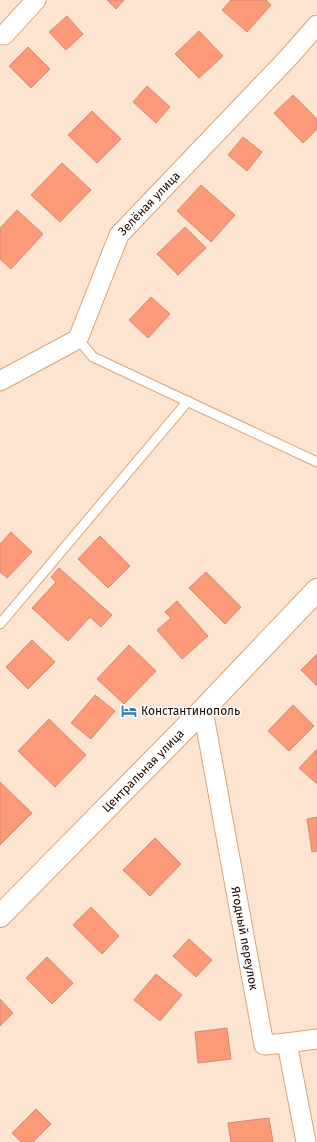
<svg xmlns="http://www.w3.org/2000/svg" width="317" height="1142" font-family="'Fira Sans',sans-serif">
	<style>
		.building { fill: #fc9977; stroke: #d28c73 }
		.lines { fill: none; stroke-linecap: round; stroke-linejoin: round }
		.lane-casing { stroke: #dda374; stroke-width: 11 }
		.street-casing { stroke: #dda374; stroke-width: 21 }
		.secondary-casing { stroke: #dda374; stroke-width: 24 }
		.lane { stroke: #fff; stroke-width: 9 }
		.street { stroke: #fff; stroke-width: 19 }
		.secondary { stroke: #fff; stroke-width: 22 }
		.labels { text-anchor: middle; stroke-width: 3; stroke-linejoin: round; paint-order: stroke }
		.street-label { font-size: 12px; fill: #1c0800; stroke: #fff }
		.poi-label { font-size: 12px; fill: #1c0800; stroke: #fff; text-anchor: start }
	</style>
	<rect width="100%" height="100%" fill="#fde4d1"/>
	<path class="building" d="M 107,0 L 124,0 L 116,9 Z
		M 231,0 L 266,0 L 271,5 L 247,32 L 222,10 Z
		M 67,16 L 83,34 L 66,50 L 49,32 Z
		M 199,31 L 223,56 L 199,78 L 175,54 Z
		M 28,47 L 50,69 L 31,88 L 9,66 Z
		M 147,86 L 170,107 L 156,123 L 133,102 Z
		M 293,95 L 317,119 L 317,129 L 303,143 L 274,113 Z
		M 92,111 L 121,139 L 97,163 L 68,135 Z
		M 243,137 L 262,152 L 247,171 L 228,155 Z
		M 62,163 L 91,190 L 60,222 L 31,195 Z
		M 201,185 L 235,215 L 211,242 L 177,211 Z
		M 17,210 L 43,234 L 11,269 L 0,259 L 0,228 Z
		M 185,227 L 206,248 L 178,275 L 157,254 Z
		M 151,297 L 170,314 L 148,338 L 129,320 Z
		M 11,532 L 32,552 L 7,578 L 0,572 L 0,544 Z
		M 100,536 L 130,566 L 108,588 L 78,559 Z
		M 59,568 L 112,615 L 101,627 L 90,617 L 68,641 L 32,608 L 56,582 L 51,577 Z
		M 206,572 L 241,607 L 225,624 L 189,588 Z
		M 177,601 L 208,636 L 182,659 L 157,630 L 171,618 L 165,612 Z
		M 32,640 L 55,662 L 28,689 L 6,667 Z
		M 129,645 L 156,671 L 124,704 L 97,679 Z
		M 317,654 L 317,686 L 301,670 Z
		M 95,695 L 115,711 L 91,739 L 71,723 Z
		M 293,705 L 314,726 L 289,751 L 268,731 Z
		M 49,719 L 86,755 L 55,787 L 18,751 Z
		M 317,749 L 317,784 L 299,768 Z
		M 0,782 L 32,813 L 0,845 Z
		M 317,817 L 317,851 L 312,852 L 307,819 Z
		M 155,838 L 181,864 L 150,896 L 123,870 Z
		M 91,907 L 119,936 L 102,954 L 73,925 Z
		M 189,939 L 212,960 L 196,977 L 173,956 Z
		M 47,957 L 73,983 L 52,1004 L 26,978 Z
		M 156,974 L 182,995 L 160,1021 L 134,1000 Z
		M 0,999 L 13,1013 L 0,1026 Z
		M 227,1028 L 231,1059 L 198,1063 L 195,1032 Z
		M 36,1109 L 51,1124 L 33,1142 L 21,1142 L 12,1133 Z
		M 269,1118 L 273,1142 L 231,1142 L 228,1123 Z"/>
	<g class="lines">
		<defs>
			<path id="lane" d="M 78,339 L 93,357 L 317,462
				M 0,624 L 188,401"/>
			<g id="street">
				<path d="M 4,35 L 36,0"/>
				<path id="s1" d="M 0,381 L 78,339 L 119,235 L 289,57 L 317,25"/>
				<path id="s2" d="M 203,710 L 264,1045 L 287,1043 L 306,1142"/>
				<path d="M 287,1043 L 317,1039"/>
			</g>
			<g id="secondary">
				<path id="s3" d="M 0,916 L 203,710 L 317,590"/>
			</g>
		</defs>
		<use href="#lane" class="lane-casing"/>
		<use href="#street" class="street-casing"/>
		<use href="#secondary" class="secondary-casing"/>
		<use href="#lane" class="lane"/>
		<use href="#street" class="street"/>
		<use href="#secondary" class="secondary"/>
	</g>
	<defs>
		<symbol id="hotel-bare" viewBox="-9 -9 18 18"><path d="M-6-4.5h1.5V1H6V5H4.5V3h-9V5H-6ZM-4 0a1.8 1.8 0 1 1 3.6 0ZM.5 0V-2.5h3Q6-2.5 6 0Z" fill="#3080b2" stroke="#fff" stroke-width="2.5" paint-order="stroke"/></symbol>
	</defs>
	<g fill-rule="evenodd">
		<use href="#hotel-bare" x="118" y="700" width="22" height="22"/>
	</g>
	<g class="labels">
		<g class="street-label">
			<text dy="4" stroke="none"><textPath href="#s1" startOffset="244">Зелёная улица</textPath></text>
			<text dy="4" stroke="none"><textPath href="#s3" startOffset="204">Центральная улица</textPath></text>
			<text dy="4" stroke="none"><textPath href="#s2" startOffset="232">Ягодный переулок</textPath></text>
		</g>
		<g class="poi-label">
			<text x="141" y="715">Константинополь</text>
		</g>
	</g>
</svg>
